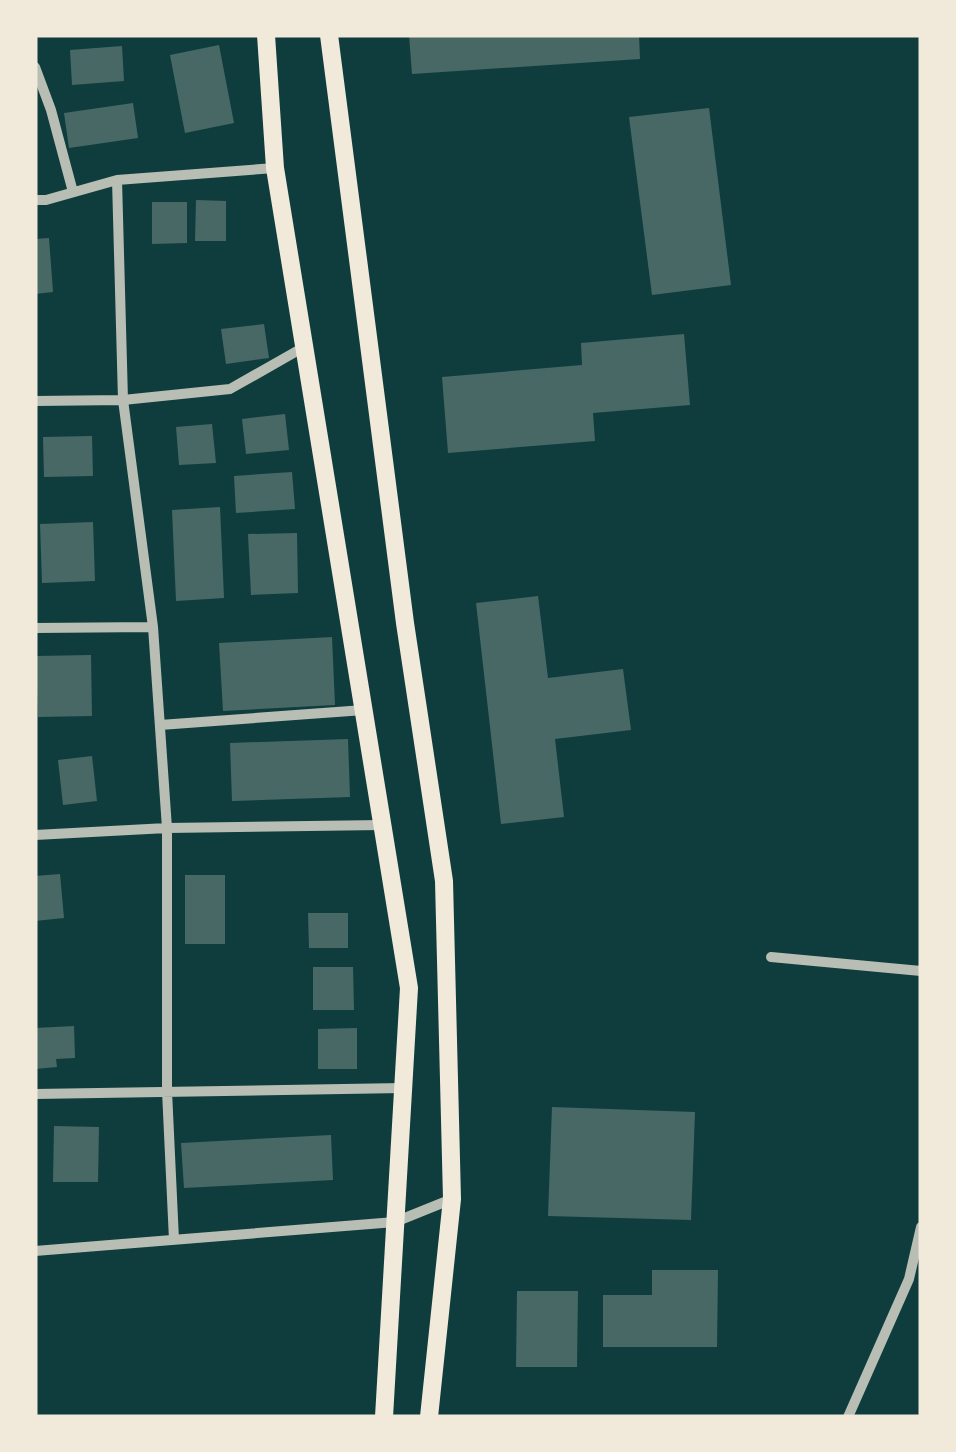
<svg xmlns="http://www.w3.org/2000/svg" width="956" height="1452" font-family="'Space Grotesk',sans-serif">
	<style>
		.building { fill: #486865 }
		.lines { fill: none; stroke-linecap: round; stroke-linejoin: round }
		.minor { stroke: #b8beb3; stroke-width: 10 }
		.secondary { stroke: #f1e9da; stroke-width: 18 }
	</style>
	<rect width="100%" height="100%" fill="#0f3d3e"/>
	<path class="building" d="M 409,35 L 639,35 L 640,59 L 412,74 Z
		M 219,45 L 234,123 L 185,133 L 170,55 Z
		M 122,46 L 124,81 L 72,85 L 70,50 Z
		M 133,103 L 138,138 L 69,148 L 64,113 Z
		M 709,108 L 731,285 L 652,295 L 629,117 Z
		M 196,200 L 226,201 L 226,241 L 195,241 Z
		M 152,202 L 187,202 L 187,243 L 152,244 Z
		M 49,238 L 53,292 L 35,294 L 35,239 Z
		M 264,324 L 269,358 L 226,364 L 221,329 Z
		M 684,334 L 690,405 L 593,413 L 595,441 L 448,453 L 442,377 L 582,365 L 581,343 Z
		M 285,414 L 289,450 L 246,454 L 242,419 Z
		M 212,424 L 216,463 L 179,465 L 176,427 Z
		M 92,436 L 93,476 L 44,477 L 43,437 Z
		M 292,472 L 295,509 L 236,513 L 234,476 Z
		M 220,507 L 224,598 L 176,601 L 172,510 Z
		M 93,522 L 95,581 L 42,583 L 40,524 Z
		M 297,533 L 298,593 L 251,595 L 248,534 Z
		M 538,596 L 548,678 L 623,669 L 631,730 L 555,739 L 564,817 L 501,824 L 476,603 Z
		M 332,637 L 335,705 L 223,711 L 219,643 Z
		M 91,655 L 92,716 L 38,717 L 36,656 Z
		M 348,739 L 350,797 L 232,801 L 230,743 Z
		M 92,756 L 97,801 L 63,805 L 58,760 Z
		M 60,874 L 64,918 L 35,921 L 35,876 Z
		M 185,875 L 225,875 L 225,944 L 185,944 Z
		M 308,913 L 348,913 L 348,948 L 309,948 Z
		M 313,967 L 353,967 L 354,1010 L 313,1010 Z
		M 74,1026 L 75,1058 L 56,1059 L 57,1067 L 35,1069 L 35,1028 Z
		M 357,1028 L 357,1069 L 318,1069 L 318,1029 Z
		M 552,1107 L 695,1112 L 691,1220 L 548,1216 Z
		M 54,1126 L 99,1127 L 98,1182 L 53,1182 Z
		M 331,1135 L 333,1180 L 184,1188 L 181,1143 Z
		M 652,1270 L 718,1270 L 717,1347 L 603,1347 L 603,1295 L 652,1295 Z
		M 517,1291 L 578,1291 L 577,1367 L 516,1367 Z"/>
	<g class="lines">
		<path class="minor" d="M 35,67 L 51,110 L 73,192
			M 117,180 L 123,400 L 153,627 L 167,828 L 167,1091 L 174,1240
			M 35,200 L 46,200 L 117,180 L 275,168
			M 35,401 L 123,400 L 230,389 L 304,347
			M 35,628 L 153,627
			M 160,725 L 364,710
			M 35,835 L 167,828 L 382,825
			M 771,957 L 921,971
			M 35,1094 L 403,1088
			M 35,1251 L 395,1222 L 452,1199
			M 848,1417 L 909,1279 L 921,1227"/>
		<path class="secondary" d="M 266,35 L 275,168 L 409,988 L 384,1417
			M 329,35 L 405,623 L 444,881 L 452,1199 L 429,1417"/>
	</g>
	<rect width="956" height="1452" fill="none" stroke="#f1e9da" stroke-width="75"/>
</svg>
